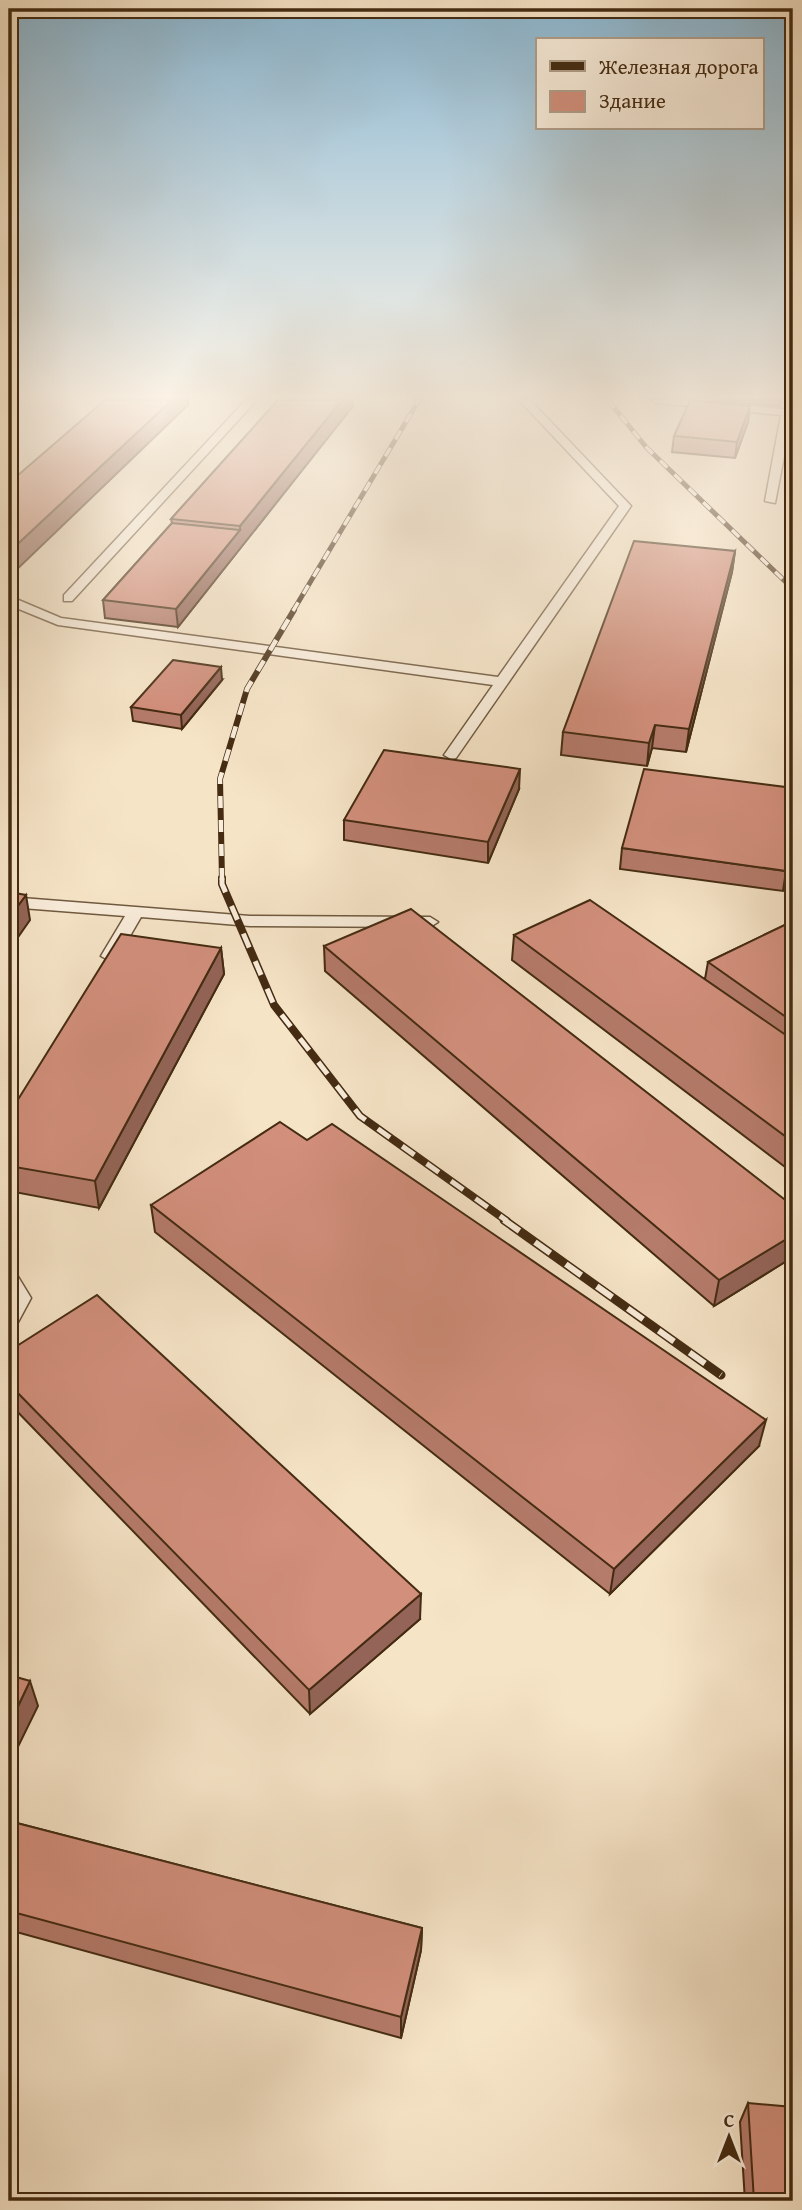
<svg xmlns="http://www.w3.org/2000/svg" width="802" height="2210" font-family="'Gentium Book Plus',serif">
	<style>
		.lines { fill: none; stroke-linecap: round; stroke-linejoin: round }
		.lane-casing { stroke: #70593f; stroke-width: 3 }
		.lane { fill: #f9eddb; fill-rule: evenodd }
		.rail-far3-casing { stroke: #442b12; stroke-width: 5 }
		.rail-far2-casing { stroke: #442b12; stroke-width: 6 }
		.rail-far1-casing { stroke: #442b12; stroke-width: 8 }
		.rail-casing { stroke: #442b12; stroke-width: 9 }
		.rail-far3 { stroke: #f9eddb; stroke-width: 3.5; stroke-dasharray: 10; stroke-linecap: butt }
		.rail-far2 { stroke: #f9eddb; stroke-width: 4.5; stroke-dasharray: 12; stroke-linecap: butt }
		.rail-far1 { stroke: #f9eddb; stroke-width: 5; stroke-dasharray: 15; stroke-linecap: butt }
		.rail { stroke: #f9eddb; stroke-width: 6; stroke-dasharray: 19; stroke-linecap: butt }
		.wall { fill: #b57b6b; stroke: #442b12; stroke-width: 2 }
		.shaded-wall { fill: #936457; stroke: #442b12; stroke-width: 2 }
		.building { fill: #d28f7c; stroke: #442b12; stroke-width: 2 }
	</style>
	<rect width="100%" height="100%" fill="#f6e4c7"/>
	<filter id="stains"><feTurbulence type="fractalNoise" baseFrequency=".00286" numOctaves="4"/><feColorMatrix values="0 0 0 0 .2 0 0 0 0 .09 0 0 0 0 .02 0 0 0 .5 -.17"/></filter>
	<radialGradient id="worn" r=".72"><stop offset=".6" stop-color="#630" stop-opacity="0"/><stop offset="1" stop-color="#630" stop-opacity=".3"/></radialGradient>
	<g class="lines">
		<defs>
			<path id="lane" d="M 246,400 L 257,400 L 72,601 L 64,601 L 64,595 Z
				M 519,400 L 530,400 L 631,506 L 456,758 L 451,759 L 444,755 L 493,685 L 58,625 L 9,605 L 9,596 L 61,618 L 498,677 L 619,506 Z
				M 651,400 L 688,400 L 793,410 L 775,503 L 765,501 L 781,415 L 656,403 Z
				M 9,897 L 250,916 L 430,917 L 438,922 L 430,927 L 250,926 L 141,917 L 116,960 L 110,961 L 101,956 L 125,916 L 9,907 Z
				M 9,1273 L 17,1275 L 31,1298 L 17,1324 L 9,1326 Z"/>
		</defs>
		<use href="#lane" class="lane-casing"/>
		<use href="#lane" class="lane"/>
		<defs>
			<path id="rail-far3" d="M 608,400 L 646,447 L 793,589
				M 293,611 L 419,400"/>
			<path id="rail-far2" d="M 222,880 L 220,779 L 247,689 L 294,610"/>
			<path id="rail-far1" d="M 222,878 L 222,884 L 274,1005 L 360,1116 L 507,1221"/>
			<path id="rail" d="M 504,1220 L 721,1375"/>
		</defs>
		<use href="#rail-far3" class="rail-far3-casing"/>
		<use href="#rail-far2" class="rail-far2-casing"/>
		<use href="#rail-far1" class="rail-far1-casing"/>
		<use href="#rail" class="rail-casing"/>
		<use href="#rail-far3" class="rail-far3"/>
		<use href="#rail-far2" class="rail-far2"/>
		<use href="#rail-far1" class="rail-far1"/>
		<use href="#rail" class="rail"/>
	</g>
	<path class="wall" d="M 278,400 L 353,400 L 353,406 L 178,627 L 105,618 L 103,600 L 172,523 L 171,519 Z
		M 715,400 L 782,400 L 780,406 Z
		M 748,422 L 735,458 L 672,452 L 674,436 Z
		M 735,551 L 732,572 L 686,752 L 652,748 L 647,766 L 561,755 L 563,732 Z
		M 222,680 L 182,729 L 133,721 L 131,707 Z
		M 519,789 L 488,863 L 344,840 L 344,820 Z
		M 622,848 L 786,871 L 783,891 L 620,869 Z
		M 793,921 L 793,1173 L 512,960 L 514,935 L 705,979 L 708,962 Z
		M 324,946 L 793,1206 L 793,1257 L 714,1306 L 325,971 Z
		M 221,948 L 224,974 L 99,1208 L 9,1191 L 9,1114 Z
		M 151,1205 L 759,1446 L 610,1594 L 155,1232 Z
		M 9,1351 L 420,1619 L 310,1714 L 9,1403 Z
		M 9,1821 L 422,1928 L 421,1950 L 401,2038 L 9,1930 Z
		M 748,2103 L 793,2201 L 745,2201 L 740,2122 Z"/>
	<path class="shaded-wall" d="M 172,400 L 188,400 L 188,405 L 9,577 L 9,552 Z
		M 342,400 L 353,400 L 353,406 L 178,627 L 176,609 L 240,530 L 240,526 Z
		M 750,406 L 748,422 L 735,458 L 737,442 Z
		M 735,551 L 732,572 L 686,752 L 689,729 Z
		M 221,667 L 222,680 L 182,729 L 181,715 Z
		M 655,725 L 652,748 L 647,766 L 649,743 Z
		M 520,769 L 519,789 L 488,863 L 488,842 Z
		M 26,895 L 30,920 L 9,950 L 9,918 Z
		M 221,948 L 224,974 L 99,1208 L 95,1181 Z
		M 793,1235 L 793,1257 L 714,1306 L 719,1280 Z
		M 766,1420 L 759,1446 L 610,1594 L 614,1569 Z
		M 421,1594 L 420,1619 L 310,1714 L 309,1690 Z
		M 30,1681 L 38,1706 L 9,1765 L 9,1725 Z
		M 422,1928 L 421,1950 L 401,2038 L 401,2017 Z"/>
	<path class="building" d="M 105,400 L 172,400 L 9,552 L 9,483 Z
		M 278,400 L 342,400 L 240,526 L 171,519 Z
		M 690,400 L 750,406 L 737,442 L 674,436 Z
		M 172,523 L 240,530 L 176,609 L 103,600 Z
		M 634,541 L 735,551 L 689,729 L 655,725 L 649,743 L 563,732 Z
		M 173,660 L 221,667 L 181,715 L 131,707 Z
		M 384,750 L 520,769 L 488,842 L 344,820 Z
		M 644,769 L 793,788 L 793,821 L 786,871 L 622,848 Z
		M 9,892 L 26,895 L 9,918 Z
		M 590,900 L 793,1040 L 793,1142 L 514,935 Z
		M 411,909 L 793,1206 L 793,1235 L 719,1280 L 324,946 Z
		M 793,921 L 793,1022 L 708,962 Z
		M 121,934 L 221,948 L 95,1181 L 9,1166 L 9,1114 Z
		M 280,1122 L 307,1140 L 332,1124 L 766,1420 L 614,1569 L 151,1205 Z
		M 97,1295 L 421,1594 L 309,1690 L 9,1384 L 9,1351 Z
		M 9,1675 L 30,1681 L 9,1725 Z
		M 9,1821 L 422,1928 L 401,2017 L 9,1911 Z
		M 748,2103 L 793,2107 L 793,2201 L 754,2201 Z"/>
	<linearGradient id="sky" x2="0" y2="1"><stop stop-color="#8ab8d4"/><stop offset="0.56" stop-color="#fbf3e6"/><stop offset="1" stop-color="#fbf3e6" stop-opacity="0"/></linearGradient>
	<rect width="802" height="709" fill="url(#sky)"/>
	<rect width="802" height="2210" fill="none" stroke="#f6e4c7" stroke-width="35"/>
	<rect x="10" y="10" width="781" height="2189" fill="none" stroke="#442b12" stroke-width="3.5"/>
	<rect x="18" y="18" width="767" height="2175" fill="none" stroke="#442b12" stroke-width="2"/>
	<rect x="536" y="38" width="228" height="91" fill="#f9eddb" stroke="#b19f8b" stroke-width="2"/>
	<rect x="550" y="61" width="35" height="10" fill="#442b12" stroke="#b19f8b" stroke-width="2"/>
	<text x="599" y="74" font-size="21" fill="#442b12">Железная дорога</text>
	<rect x="550" y="91" width="35" height="21" fill="#d28f7c" stroke="#b19f8b" stroke-width="2"/>
	<text x="599" y="108" font-size="21" fill="#442b12">Здание</text>
	<g transform="translate(729 2137)" stroke="#f9eddb" stroke-width="5" paint-order="stroke">
	<path d="M0-5L12 26L0 18L-12 26Z" fill="#442b12"/>
	<text y="-10" font-size="19" font-weight="bold" text-anchor="middle" fill="#442b12">С</text>
	</g>
	<rect width="100%" height="100%" filter="url(#stains)"/>
	<rect width="100%" height="100%" fill="url(#worn)"/>
</svg>
